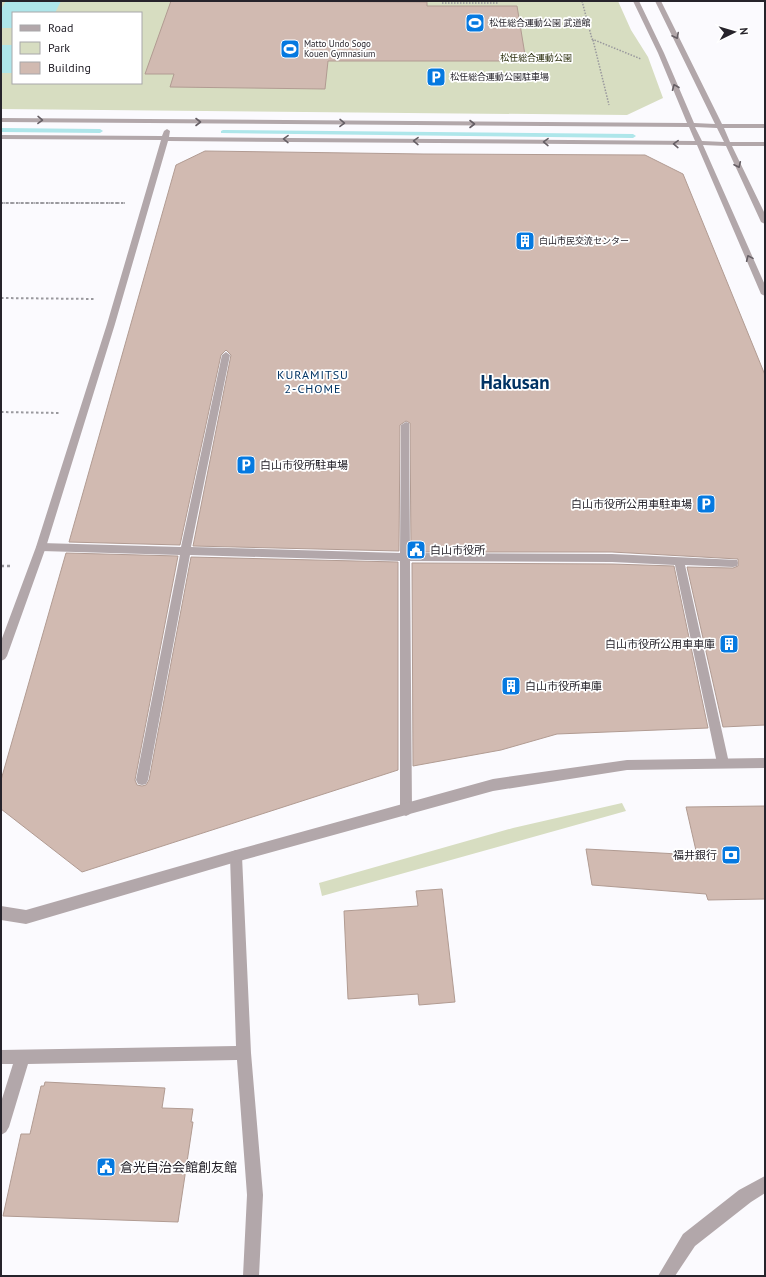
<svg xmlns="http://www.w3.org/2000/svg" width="766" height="1277" font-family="'PT Sans','Noto Sans JP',sans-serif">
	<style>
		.green { fill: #d7ddc1; fill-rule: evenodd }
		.water { fill: #aee6ea }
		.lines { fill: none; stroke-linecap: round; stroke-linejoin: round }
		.stream { fill: #aee6ea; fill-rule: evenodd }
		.building { fill: #d1bab1; stroke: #b19b92 }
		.path-far2 { stroke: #99989d; stroke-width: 1.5; stroke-dasharray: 1.5 1.5; stroke-linecap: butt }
		.path-far1 { stroke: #99989d; stroke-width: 2; stroke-dasharray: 2.5 2.5; stroke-linecap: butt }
		.path { stroke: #99989d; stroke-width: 2.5; stroke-dasharray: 3 3; stroke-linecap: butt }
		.service { fill: #b2a7aa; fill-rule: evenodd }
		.minor { fill: #b2a7aa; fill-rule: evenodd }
		.tertiary { fill: #b2a7aa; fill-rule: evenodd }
		.oneway { stroke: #655e64 }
		.labels { text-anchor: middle; stroke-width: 3.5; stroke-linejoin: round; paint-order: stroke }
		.far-poi-label { font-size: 9px; fill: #26232b; stroke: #fff; text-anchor: start }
		.far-park-label { font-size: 9px; fill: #282c0b; stroke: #fff }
		.poi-label { font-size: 11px; fill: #26232b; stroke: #fff; text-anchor: start }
		.neighbourhood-label { font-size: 12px; letter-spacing: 1px; fill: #013364; stroke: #fff }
		.near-poi-label { font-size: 13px; fill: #26232b; stroke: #fff; text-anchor: start }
		.town-label { font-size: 19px; font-weight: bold; fill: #013364; stroke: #fff }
	</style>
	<rect width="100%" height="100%" fill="#fbfafe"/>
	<path class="green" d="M 1,1 L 618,1 L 631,30 L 648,57 L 663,98 L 627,115 L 1,109 ZM 13,13 L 141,13 L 141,83 L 13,83 Z
		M 622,803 L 626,811 L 322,896 L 319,883 L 513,828 Z"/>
	<path class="water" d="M 6,1 L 61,1 L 55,13 L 13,13 L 13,28 L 1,28 L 1,9 Z
		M 1,45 L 13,45 L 13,73 L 1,73 Z"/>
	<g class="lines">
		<path class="stream" d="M 1,128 L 100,129 L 103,131 L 100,133 L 1,132 Z
			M 223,130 L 633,134 L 636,136 L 633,138 L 221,133 L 221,131 Z"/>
	</g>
	<path class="building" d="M 171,1 L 427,2 L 427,6 L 517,6 L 526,61 L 328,61 L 325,89 L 170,87 L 174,74 L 145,74 Z
		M 205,151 L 424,154 L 645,155 L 683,174 L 765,375 L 765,725 L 723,727 L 687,567 L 733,568 L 738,566 L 738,559 L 612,552 L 411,552 L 410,423 L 406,421 L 400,425 L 399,551 L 193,546 L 231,355 L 226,350 L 221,355 L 180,545 L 69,542 L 176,165 Z
		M 66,553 L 178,556 L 135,780 L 137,785 L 142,786 L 146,785 L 149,780 L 191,557 L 398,562 L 398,770 L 82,872 L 1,809 L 1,780 Z
		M 412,563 L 612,564 L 674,566 L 708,728 L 557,734 L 501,750 L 413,766 Z
		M 765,806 L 765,899 L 708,900 L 706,894 L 592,885 L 586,849 L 697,855 L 686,807 Z
		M 442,889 L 455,1002 L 419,1005 L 418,994 L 348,999 L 344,911 L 418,906 L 416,891 Z
		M 45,1082 L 165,1088 L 162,1108 L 193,1109 L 191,1122 L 193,1122 L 178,1222 L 3,1216 L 21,1134 L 30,1134 L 41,1086 L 44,1086 Z"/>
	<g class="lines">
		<path class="path-far2" d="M 582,1 L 592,39 L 641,59
			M 442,3 L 498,3 L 498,1
			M 593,40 L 609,105
			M 1,203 L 125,203"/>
		<path class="path-far1" d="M 1,203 L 125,203
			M 1,298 L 96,299
			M 1,412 L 60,413"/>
		<path class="path" d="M 1,566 L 10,566"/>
		<path class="service" d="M 226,352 L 230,355 L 191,547 L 400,553 L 401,425 L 406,422 L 409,423 L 410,553 L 612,554 L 737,560 L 738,563 L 737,566 L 733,567 L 685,565 L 729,763 L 727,767 L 723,768 L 719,767 L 717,763 L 675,565 L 612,562 L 410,561 L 412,810 L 410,814 L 406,816 L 402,814 L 400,810 L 400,561 L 190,555 L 148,780 L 146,784 L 142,785 L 138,784 L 136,780 L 180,555 L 41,551 L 36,547 L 41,543 L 181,547 L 222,355 Z"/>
		<path class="minor" d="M 236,850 L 241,852 L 242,856 L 251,1053 L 263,1195 L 259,1276 L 243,1276 L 247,1195 L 237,1060 L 28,1064 L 9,1127 L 6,1132 L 1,1135 L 1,1102 L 13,1064 L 1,1064 L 1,1050 L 236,1046 L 230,856 L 231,852 Z
			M 765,1176 L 765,1193 L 751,1202 L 695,1246 L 675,1276 L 658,1276 L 683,1234 L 739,1190 Z"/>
		<path class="tertiary" d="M 633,1 L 639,1 L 664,53 L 694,123 L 715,124 L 655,1 L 661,1 L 722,124 L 765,124 L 765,128 L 724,128 L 730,142 L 765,142 L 765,146 L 732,146 L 765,214 L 765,224 L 761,222 L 726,146 L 703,145 L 765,285 L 765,296 L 761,294 L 697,145 L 168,141 L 115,324 L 46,547 L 7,656 L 5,659 L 1,661 L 1,641 L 36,547 L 107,324 L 161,140 L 1,139 L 1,135 L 162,136 L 164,131 L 167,129 L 170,131 L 169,137 L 695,141 L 689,127 L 1,122 L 1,118 L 687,123 L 658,53 ZM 695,127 L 717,128 L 724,142 L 702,141 Z
			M 765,758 L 765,768 L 627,770 L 493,791 L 236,862 L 26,924 L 1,920 L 1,906 L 26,910 L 236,850 L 493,779 L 627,760 Z"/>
	</g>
	<defs><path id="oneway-chevron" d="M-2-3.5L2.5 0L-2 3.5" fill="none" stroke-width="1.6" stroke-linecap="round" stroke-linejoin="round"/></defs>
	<g class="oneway">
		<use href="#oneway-chevron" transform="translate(676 36) rotate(63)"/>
		<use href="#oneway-chevron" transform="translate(675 87) rotate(-112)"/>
		<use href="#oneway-chevron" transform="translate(40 120) rotate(1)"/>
		<use href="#oneway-chevron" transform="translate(198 122)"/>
		<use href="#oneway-chevron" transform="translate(342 123) rotate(1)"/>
		<use href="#oneway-chevron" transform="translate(472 124)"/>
		<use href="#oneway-chevron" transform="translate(286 139) rotate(-179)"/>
		<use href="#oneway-chevron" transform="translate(416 141) rotate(-179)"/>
		<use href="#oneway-chevron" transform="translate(546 142) rotate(-179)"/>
		<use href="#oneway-chevron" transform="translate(676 144) rotate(-178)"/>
		<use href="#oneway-chevron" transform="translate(738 165) rotate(65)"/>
		<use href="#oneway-chevron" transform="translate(749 258) rotate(-114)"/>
	</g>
	<defs>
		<symbol id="stadium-square" viewBox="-11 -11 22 22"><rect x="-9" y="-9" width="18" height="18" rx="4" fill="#0579e0" stroke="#fff"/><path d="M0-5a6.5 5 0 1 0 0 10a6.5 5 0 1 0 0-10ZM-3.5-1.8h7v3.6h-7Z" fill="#fff"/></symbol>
		<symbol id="parking-square" viewBox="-11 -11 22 22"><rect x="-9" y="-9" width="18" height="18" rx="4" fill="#0579e0" stroke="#fff"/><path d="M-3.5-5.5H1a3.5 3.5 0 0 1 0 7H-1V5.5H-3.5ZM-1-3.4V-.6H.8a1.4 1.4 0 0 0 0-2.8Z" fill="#fff"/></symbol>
		<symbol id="building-square" viewBox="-11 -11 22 22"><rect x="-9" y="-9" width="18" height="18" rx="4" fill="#0579e0" stroke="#fff"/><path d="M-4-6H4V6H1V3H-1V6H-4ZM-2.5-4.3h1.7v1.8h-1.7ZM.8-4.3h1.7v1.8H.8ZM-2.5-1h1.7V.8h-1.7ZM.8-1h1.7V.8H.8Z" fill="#fff"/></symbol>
		<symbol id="civic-square" viewBox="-11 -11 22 22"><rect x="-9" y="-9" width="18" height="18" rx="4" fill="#0579e0" stroke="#fff"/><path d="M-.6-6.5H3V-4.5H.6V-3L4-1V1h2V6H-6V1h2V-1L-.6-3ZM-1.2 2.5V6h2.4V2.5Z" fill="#fff"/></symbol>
		<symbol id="bank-square" viewBox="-11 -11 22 22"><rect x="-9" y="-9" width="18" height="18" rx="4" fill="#0579e0" stroke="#fff"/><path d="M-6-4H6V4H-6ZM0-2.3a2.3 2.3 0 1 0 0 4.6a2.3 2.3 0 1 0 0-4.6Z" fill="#fff"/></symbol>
	</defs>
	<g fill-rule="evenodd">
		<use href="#stadium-square" x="464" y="12" width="22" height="22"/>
		<use href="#stadium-square" x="279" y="38" width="22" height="22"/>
		<use href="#parking-square" x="425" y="66" width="22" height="22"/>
		<use href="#building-square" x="514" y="230" width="22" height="22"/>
		<use href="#parking-square" x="235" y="454" width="22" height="22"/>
		<use href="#parking-square" x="695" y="493" width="22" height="22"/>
		<use href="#civic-square" x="405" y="539" width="22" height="22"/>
		<use href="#building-square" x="718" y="633" width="22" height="22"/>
		<use href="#building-square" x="500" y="675" width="22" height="22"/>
		<use href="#bank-square" x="720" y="844" width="22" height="22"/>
		<use href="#civic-square" x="95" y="1156" width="22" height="22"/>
	</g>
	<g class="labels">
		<g class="far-poi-label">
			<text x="489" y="26">松任総合運動公園 武道館</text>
			<text x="304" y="47">Matto Undo Sogo<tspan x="304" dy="10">Kouen Gymnasium</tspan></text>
			<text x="450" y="80">松任総合運動公園駐車場</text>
			<text x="539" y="244">白山市民交流センター</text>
		</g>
		<g class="far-park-label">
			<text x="536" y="61">松任総合運動公園</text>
		</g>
		<g class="poi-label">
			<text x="260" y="469">白山市役所駐車場</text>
			<text x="692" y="508" text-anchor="end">白山市役所公用車駐車場</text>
			<text x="430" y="554">白山市役所</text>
			<text x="715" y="648" text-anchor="end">白山市役所公用車車庫</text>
			<text x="525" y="690">白山市役所車庫</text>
			<text x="717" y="859" text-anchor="end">福井銀行</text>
		</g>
		<g class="neighbourhood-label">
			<text x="313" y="379">KURAMITSU<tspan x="313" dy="14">2-CHOME</tspan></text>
		</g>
		<g class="near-poi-label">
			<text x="120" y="1172">倉光自治会館創友館</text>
		</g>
		<g class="town-label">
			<text x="515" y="389">Hakusan</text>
		</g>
	</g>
	<rect width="766" height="1277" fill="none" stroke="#26232b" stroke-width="4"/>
	<rect x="12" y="12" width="130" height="72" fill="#ffffff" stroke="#a8a7aa"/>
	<rect x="20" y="25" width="20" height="6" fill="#b2a7aa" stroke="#a8a7aa"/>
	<text x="48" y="32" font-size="12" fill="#26232b">Road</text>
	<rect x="20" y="42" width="20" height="12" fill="#d7ddc1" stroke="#a8a7aa"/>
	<text x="48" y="52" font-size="12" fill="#26232b">Park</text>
	<rect x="20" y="62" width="20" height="12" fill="#d1bab1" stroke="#a8a7aa"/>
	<text x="48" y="72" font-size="12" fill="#26232b">Building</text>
	<g transform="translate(734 32) rotate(85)" stroke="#ffffff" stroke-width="3" paint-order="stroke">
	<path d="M0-3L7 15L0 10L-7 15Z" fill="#26232b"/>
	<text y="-6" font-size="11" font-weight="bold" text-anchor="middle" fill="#26232b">N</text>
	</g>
</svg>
